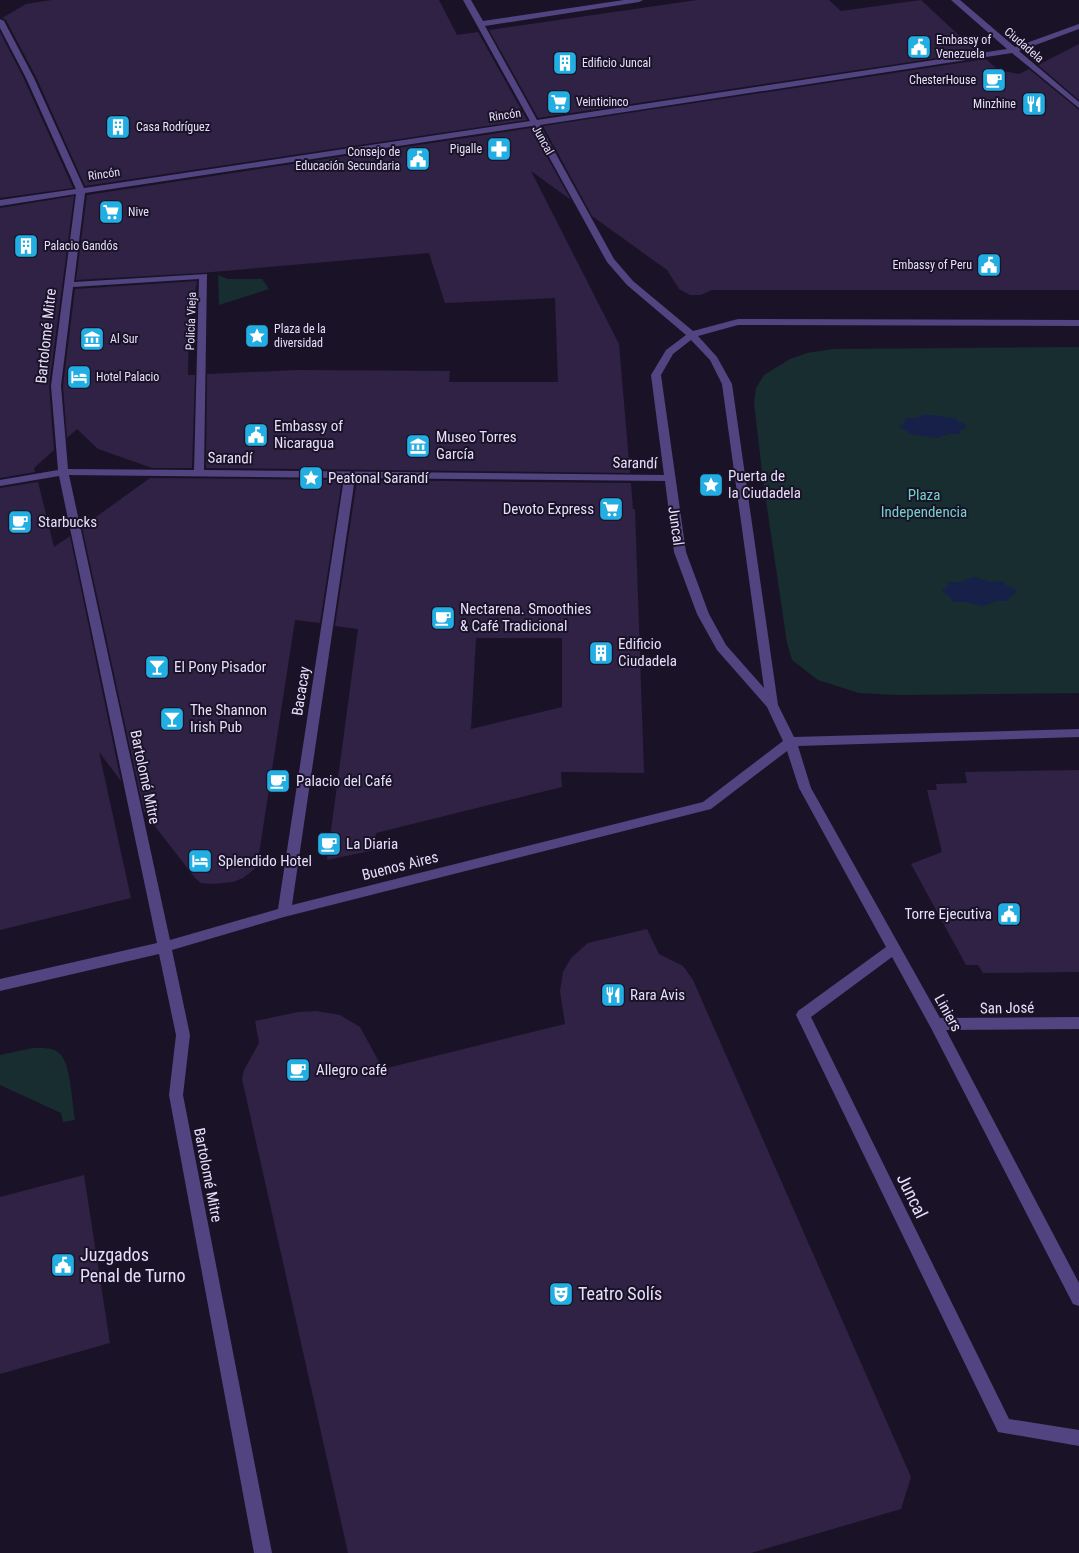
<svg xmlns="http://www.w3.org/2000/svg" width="1079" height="1553" font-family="'Roboto Condensed',sans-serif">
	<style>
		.green { fill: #172d30 }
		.water { fill: #162048 }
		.building { fill: #2f2245; fill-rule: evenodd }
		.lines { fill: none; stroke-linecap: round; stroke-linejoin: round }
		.minor { fill: #514480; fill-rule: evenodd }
		.labels { text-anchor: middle; stroke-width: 4; stroke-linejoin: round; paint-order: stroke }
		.far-poi-label { font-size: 12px; fill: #e6defb; stroke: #1a1327; text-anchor: start }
		.far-street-label { font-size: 12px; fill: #e6defb; stroke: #1a1327 }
		.street-label { font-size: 15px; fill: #e6defb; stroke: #1a1327 }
		.poi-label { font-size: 15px; fill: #e6defb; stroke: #1a1327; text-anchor: start }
		.park-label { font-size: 15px; fill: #72d2cb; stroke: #1a1327 }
		.near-street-label { font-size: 18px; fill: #e6defb; stroke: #1a1327 }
		.near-poi-label { font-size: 18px; fill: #e6defb; stroke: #1a1327; text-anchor: start }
	</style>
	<rect width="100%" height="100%" fill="#1a1327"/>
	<path class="green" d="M 218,275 L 228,279 L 262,279 L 269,289 L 219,305 Z
		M 1079,347 L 1079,693 L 897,695 L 859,693 L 818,680 L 792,660 L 787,643 L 763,480 L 754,403 L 756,388 L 764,375 L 790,359 L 807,353 L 833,349 Z
		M 33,1048 C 42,1048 52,1047 59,1053 C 71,1062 72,1104 75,1120 L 63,1122 L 61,1113 L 0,1085 L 0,1055 Z"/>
	<path class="water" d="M 923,415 C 934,414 945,418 956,418 L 957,421 L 966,425 L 966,427 L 960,431 L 961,434 L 949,434 L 937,438 L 909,434 L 908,431 L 900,428 L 900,425 L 905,422 L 905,418 L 917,418 Z
		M 974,577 L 991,582 L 1004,581 L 1005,585 L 1015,589 L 1016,593 L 1009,597 L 1010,601 L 997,601 L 983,606 L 966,602 L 952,602 L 951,597 L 943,593 L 942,590 L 948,586 L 947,582 L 961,582 Z"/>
	<path class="building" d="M 52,0 L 439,0 L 457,35 L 478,32 L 527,120 L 85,186 L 36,77 L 6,20 L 2,18 L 26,4 Z
		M 697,0 L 829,0 L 841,11 L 921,0 L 977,52 L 538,118 L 489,30 Z
		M 0,32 L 24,79 L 73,188 L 0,198 Z
		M 1079,44 L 1079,100 L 1038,65 Z
		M 986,59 L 998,70 L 1019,74 L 1029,69 L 1079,110 L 1079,290 L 712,290 L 701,295 L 690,295 L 679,289 L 667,270 L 592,216 L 543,126 Z
		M 531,128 L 571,200 L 531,171 L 619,344 L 630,473 L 206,468 L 207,374 L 297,370 L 450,371 L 449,382 L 558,382 L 555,298 L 445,303 L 429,253 L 201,273 L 76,280 L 87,195 Z
		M 74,196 L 49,386 L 54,450 L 34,468 L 35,472 L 0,478 L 0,208 Z
		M 197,281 L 192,309 L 189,312 L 188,375 L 195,375 L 192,468 L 152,468 L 98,449 L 77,429 L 67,438 L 63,386 L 75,289 Z
		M 150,478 L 342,480 L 320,623 L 295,620 L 257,867 L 243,878 L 233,882 L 212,884 L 201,883 L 195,878 L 144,812 L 82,527 Z
		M 357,480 L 631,483 L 633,509 L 635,509 L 644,773 L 561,772 L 562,787 L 376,833 L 375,850 L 327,860 L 358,629 L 335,626 ZM 476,638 L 562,638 L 562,707 L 471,729 Z
		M 38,482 L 54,547 L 70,536 L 121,781 L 99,752 L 131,898 L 0,930 L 0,488 Z
		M 1079,770 L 1079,972 L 983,973 L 978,965 L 966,965 L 911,864 L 942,852 L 927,790 L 937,790 L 936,784 L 967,783 L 965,772 Z
		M 647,929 L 659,954 L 683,966 L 693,980 L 911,1477 L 901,1509 L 751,1553 L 348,1553 L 242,1079 L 244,1070 L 259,1043 L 255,1021 L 298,1012 L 316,1011 L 340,1015 L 360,1027 L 383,1069 L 565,1024 L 560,991 L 563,972 L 571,958 L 588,943 Z
		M 84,1175 L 110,1343 L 0,1374 L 0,1197 Z"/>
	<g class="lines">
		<path class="minor" d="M 463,0 L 471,0 L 483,21 L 624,0 L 643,0 L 639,2 L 485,26 L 537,120 L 1007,49 L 951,0 L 960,0 L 1015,47 L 1079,24 L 1079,29 L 1019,51 L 1079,102 L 1079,108 L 1012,53 L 540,125 L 614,259 L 633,281 L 693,331 L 738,319 L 1079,320 L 1079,326 L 738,325 L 698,336 L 717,357 L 732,384 L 778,705 L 794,737 L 1079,729 L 1079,737 L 798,746 L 811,788 L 940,1018 L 1079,1017 L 1079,1029 L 946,1030 L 1079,1283 L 1079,1306 L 1073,1304 L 931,1028 L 892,957 L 811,1017 L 1009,1419 L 1079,1430 L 1079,1446 L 998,1432 L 796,1015 L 798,1011 L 886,947 L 799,788 L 787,751 L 711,809 L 284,917 L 172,950 L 190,1035 L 183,1095 L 272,1553 L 254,1553 L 169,1095 L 176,1035 L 159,954 L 0,991 L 0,979 L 157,943 L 59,476 L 0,486 L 0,480 L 58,470 L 51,386 L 76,194 L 0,206 L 0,200 L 76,189 L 26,78 L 0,28 L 0,19 L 4,21 L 34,78 L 84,188 L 530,121 ZM 532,126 L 607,262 L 627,285 L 686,335 L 666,350 L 651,375 L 664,475 L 204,470 L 207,274 L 74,282 L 85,193 ZM 199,279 L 194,470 L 68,469 L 61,386 L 73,287 ZM 691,340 L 710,360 L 722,384 L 764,688 L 726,645 L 709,614 L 686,552 L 661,375 L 673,354 ZM 69,475 L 344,478 L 278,909 L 170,940 ZM 355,478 L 665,481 L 674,552 L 697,614 L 717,650 L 767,707 L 783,741 L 703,802 L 292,905 Z"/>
	</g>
	<defs>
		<symbol id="civic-square" viewBox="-11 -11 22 22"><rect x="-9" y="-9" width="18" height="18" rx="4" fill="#22aee2" stroke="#1a1327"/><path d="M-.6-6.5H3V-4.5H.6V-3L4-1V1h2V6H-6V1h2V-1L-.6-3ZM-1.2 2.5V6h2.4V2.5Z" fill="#fff"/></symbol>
		<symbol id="building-square" viewBox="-11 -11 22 22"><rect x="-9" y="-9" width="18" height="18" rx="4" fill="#22aee2" stroke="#1a1327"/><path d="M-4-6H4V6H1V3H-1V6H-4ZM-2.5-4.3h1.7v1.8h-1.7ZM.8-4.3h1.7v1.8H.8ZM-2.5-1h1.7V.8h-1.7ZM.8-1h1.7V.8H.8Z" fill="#fff"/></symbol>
		<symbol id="cafe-square" viewBox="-11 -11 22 22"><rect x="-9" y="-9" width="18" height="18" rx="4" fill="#22aee2" stroke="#1a1327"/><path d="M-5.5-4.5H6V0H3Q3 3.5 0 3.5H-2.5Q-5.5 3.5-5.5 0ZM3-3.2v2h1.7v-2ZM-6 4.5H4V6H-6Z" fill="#fff"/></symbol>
		<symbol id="supermarket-square" viewBox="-11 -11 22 22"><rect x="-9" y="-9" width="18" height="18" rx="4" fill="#22aee2" stroke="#1a1327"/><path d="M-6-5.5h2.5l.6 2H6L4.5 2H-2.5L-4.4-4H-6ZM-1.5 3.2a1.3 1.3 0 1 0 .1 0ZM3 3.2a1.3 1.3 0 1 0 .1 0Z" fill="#fff"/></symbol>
		<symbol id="restaurant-square" viewBox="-11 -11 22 22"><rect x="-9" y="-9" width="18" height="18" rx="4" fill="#22aee2" stroke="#1a1327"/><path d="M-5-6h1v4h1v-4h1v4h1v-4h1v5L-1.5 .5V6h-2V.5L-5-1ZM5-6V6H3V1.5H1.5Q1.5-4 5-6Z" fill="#fff"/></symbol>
		<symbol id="pharmacy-square" viewBox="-11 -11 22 22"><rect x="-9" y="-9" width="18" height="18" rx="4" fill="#22aee2" stroke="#1a1327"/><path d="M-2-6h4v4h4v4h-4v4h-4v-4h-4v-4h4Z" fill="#fff"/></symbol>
		<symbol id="sight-square" viewBox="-11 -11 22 22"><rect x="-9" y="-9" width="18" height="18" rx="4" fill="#22aee2" stroke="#1a1327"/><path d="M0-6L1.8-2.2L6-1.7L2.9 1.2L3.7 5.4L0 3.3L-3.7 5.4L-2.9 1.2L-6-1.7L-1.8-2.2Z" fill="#fff"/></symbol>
		<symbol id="museum-square" viewBox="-11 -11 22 22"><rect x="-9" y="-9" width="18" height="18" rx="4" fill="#22aee2" stroke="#1a1327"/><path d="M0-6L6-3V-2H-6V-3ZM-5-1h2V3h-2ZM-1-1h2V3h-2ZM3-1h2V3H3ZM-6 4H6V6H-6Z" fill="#fff"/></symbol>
		<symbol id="hotel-square" viewBox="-11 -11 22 22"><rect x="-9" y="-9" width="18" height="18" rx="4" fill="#22aee2" stroke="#1a1327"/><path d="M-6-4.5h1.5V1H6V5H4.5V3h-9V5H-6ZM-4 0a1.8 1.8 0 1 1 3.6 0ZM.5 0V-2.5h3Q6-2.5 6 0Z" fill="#fff"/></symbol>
		<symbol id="bar-square" viewBox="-11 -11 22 22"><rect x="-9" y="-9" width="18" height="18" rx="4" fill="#22aee2" stroke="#1a1327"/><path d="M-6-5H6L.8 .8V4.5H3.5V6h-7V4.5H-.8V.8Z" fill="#fff"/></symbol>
		<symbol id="theatre-square" viewBox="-11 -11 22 22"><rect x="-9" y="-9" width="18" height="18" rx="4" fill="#22aee2" stroke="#1a1327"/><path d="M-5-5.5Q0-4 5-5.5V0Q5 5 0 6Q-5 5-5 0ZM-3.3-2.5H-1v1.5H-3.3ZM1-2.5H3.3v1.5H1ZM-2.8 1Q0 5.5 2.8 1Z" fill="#fff"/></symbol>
	</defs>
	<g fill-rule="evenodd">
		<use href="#civic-square" x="905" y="33" width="28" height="28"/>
		<use href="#building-square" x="551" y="49" width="28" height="28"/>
		<use href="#cafe-square" x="980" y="66" width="28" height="28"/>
		<use href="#supermarket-square" x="545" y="88" width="28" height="28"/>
		<use href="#restaurant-square" x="1020" y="90" width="28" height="28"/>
		<use href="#building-square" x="104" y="113" width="28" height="28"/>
		<use href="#pharmacy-square" x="485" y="135" width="28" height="28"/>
		<use href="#civic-square" x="404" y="145" width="28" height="28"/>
		<use href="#supermarket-square" x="97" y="198" width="28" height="28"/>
		<use href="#building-square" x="12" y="232" width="28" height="28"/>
		<use href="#civic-square" x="975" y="251" width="28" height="28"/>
		<use href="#sight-square" x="243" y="322" width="28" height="28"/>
		<use href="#museum-square" x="78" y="325" width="28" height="28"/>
		<use href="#hotel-square" x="65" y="363" width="28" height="28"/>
		<use href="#civic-square" x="242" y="421" width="28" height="28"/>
		<use href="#museum-square" x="404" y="432" width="28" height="28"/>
		<use href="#sight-square" x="297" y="464" width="28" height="28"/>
		<use href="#sight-square" x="697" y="471" width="28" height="28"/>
		<use href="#supermarket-square" x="597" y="495" width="28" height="28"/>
		<use href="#cafe-square" x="6" y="508" width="28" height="28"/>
		<use href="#cafe-square" x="429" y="604" width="28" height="28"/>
		<use href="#building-square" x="587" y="639" width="28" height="28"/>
		<use href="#bar-square" x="143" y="653" width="28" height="28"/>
		<use href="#bar-square" x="158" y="705" width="28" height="28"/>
		<use href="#cafe-square" x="264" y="767" width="28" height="28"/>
		<use href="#cafe-square" x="315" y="830" width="28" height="28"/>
		<use href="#hotel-square" x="186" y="847" width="28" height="28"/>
		<use href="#civic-square" x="995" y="900" width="28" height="28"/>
		<use href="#restaurant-square" x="599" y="981" width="28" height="28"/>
		<use href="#cafe-square" x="284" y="1056" width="28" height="28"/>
		<use href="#civic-square" x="49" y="1251" width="28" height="28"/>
		<use href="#theatre-square" x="547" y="1280" width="28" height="28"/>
	</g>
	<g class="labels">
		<g class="far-poi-label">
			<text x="936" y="44">Embassy of<tspan x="936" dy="14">Venezuela</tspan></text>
			<text x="582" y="67">Edificio Juncal</text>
			<text x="976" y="84" text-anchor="end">ChesterHouse</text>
			<text x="576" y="106">Veinticinco</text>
			<text x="1016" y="108" text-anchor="end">Minzhine</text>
			<text x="136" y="131">Casa Rodríguez</text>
			<text x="482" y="153" text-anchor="end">Pigalle</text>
			<text x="400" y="156" text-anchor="end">Consejo de<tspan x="400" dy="14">Educación Secundaria</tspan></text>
			<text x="128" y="216">Nive</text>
			<text x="44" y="250">Palacio Gandós</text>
			<text x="972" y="269" text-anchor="end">Embassy of Peru</text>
			<text x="274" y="333">Plaza de la<tspan x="274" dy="14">diversidad</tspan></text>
			<text x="110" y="343">Al Sur</text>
			<text x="96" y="381">Hotel Palacio</text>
		</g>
		<g class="far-street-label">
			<text transform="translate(1024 45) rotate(40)" y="4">Ciudadela</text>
			<text transform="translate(505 115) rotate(-8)" y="4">Rincón</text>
			<text transform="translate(543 140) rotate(61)" y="4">Juncal</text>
			<text transform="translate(104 174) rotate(-8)" y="4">Rincón</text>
			<text transform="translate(191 321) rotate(-88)" y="4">Policía Vieja</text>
		</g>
		<g class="street-label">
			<text transform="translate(46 336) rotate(-84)" y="5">Bartolomé Mitre</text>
			<text transform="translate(230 458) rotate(1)" y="5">Sarandí</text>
			<text transform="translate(635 463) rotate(1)" y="5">Sarandí</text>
			<text transform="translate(676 526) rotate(82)" y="5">Juncal</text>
			<text transform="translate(301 691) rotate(-81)" y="5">Bacacay</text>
			<text transform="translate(145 777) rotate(78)" y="5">Bartolomé Mitre</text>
			<text transform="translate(400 866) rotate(-14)" y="5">Buenos Aires</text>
			<text transform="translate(1007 1008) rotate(-1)" y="5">San José</text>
			<text transform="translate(948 1013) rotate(61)" y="5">Liniers</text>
			<text transform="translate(208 1175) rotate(79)" y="5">Bartolomé Mitre</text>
		</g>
		<g class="poi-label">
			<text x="274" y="431">Embassy of<tspan x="274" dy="17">Nicaragua</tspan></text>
			<text x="436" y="442">Museo Torres<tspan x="436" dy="17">García</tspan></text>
			<text x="728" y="481">Puerta de<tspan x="728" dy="17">la Ciudadela</tspan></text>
			<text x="328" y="483">Peatonal Sarandí</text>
			<text x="594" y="514" text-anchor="end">Devoto Express</text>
			<text x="38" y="527">Starbucks</text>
			<text x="460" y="614">Nectarena. Smoothies<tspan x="460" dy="17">&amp; Café Tradicional</tspan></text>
			<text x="618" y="649">Edificio<tspan x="618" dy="17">Ciudadela</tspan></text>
			<text x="174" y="672">El Pony Pisador</text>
			<text x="190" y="715">The Shannon<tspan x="190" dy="17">Irish Pub</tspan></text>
			<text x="296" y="786">Palacio del Café</text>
			<text x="346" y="849">La Diaria</text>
			<text x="218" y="866">Splendido Hotel</text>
			<text x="992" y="919" text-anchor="end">Torre Ejecutiva</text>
			<text x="630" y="1000">Rara Avis</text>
			<text x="316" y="1075">Allegro café</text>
		</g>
		<g class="park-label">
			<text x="924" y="500">Plaza<tspan x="924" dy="17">Independencia</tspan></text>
		</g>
		<g class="near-street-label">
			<text transform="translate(912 1196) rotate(64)" y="6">Juncal</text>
		</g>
		<g class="near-poi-label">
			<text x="80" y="1261">Juzgados<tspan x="80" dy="21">Penal de Turno</tspan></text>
			<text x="578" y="1300">Teatro Solís</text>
		</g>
	</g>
</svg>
